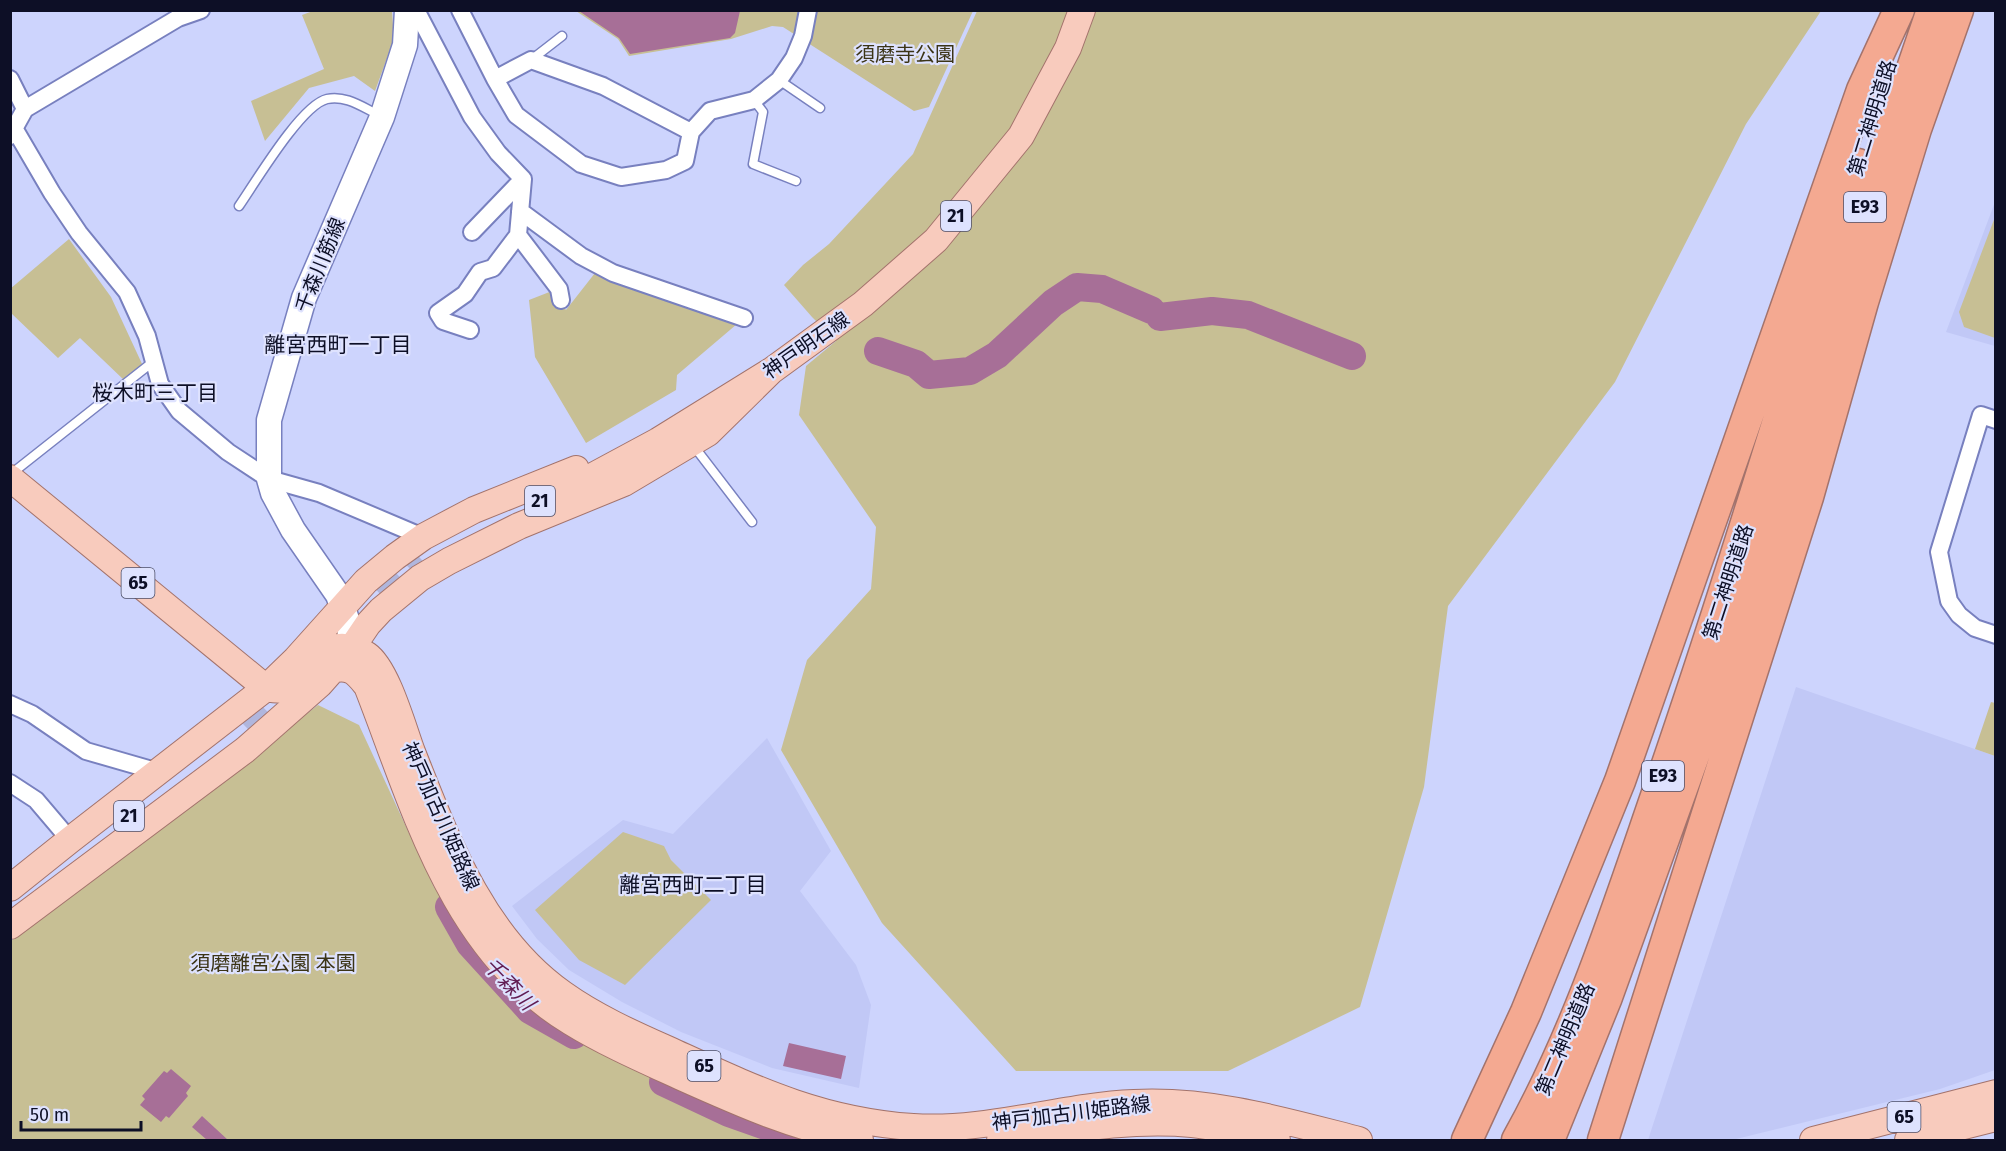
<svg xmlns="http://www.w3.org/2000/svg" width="2006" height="1151" font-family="'Fira Sans','Noto Sans JP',sans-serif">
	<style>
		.built { fill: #c1c8f6 }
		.green { fill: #c7bf94 }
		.water { fill: #a76f97 }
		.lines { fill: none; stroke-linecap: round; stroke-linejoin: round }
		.river { stroke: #a76f97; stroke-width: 28 }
		.primary-tunnel { stroke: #b0b6dd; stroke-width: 26; stroke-dasharray: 26 13; stroke-linecap: butt }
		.lane-casing { stroke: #7880bf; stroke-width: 11 }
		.street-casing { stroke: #7880bf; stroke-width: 20 }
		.secondary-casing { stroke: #7880bf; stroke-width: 27 }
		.primary-casing { stroke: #a3736c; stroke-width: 28 }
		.highway-casing { stroke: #a3736c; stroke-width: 33 }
		.lane { stroke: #fff; stroke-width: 8 }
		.street { stroke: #fff; stroke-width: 16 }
		.secondary { stroke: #fff; stroke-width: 24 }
		.primary { stroke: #f8cbbd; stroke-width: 26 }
		.highway { stroke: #f4a991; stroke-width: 30 }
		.labels { text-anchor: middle; stroke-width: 4.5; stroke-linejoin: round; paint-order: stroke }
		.shield { fill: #dee2fe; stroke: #4c4e67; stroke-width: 1.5 }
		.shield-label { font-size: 18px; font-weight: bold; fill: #0d0f26 }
		.park-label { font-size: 20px; fill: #3b3416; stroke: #dee2fe }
		.street-label { font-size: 20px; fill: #0d0f26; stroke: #dee2fe }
		.neighbourhood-label { font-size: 21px; fill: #0d0f26; stroke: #dee2fe }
		.water-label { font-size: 21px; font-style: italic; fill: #611c52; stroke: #dee2fe }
	</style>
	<rect width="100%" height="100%" fill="#cdd4fd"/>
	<path class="built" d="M 1995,202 L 1995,346 L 1946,332 Z
		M 1796,687 L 1995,756 L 1995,1070 L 1940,1089 L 1732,1140 L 1648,1140 Z
		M 767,738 L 831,851 L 800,891 L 856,965 L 871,1005 L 859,1088 L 772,1068 L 681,1032 L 622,1002 L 569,970 L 537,939 L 512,906 L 623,820 L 673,834 Z"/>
	<path class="green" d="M 313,11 L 392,11 L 394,39 L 375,91 L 354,76 L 309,88 L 265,141 L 251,101 L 324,69 L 302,15 Z
		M 576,11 L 973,11 L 929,107 L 914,111 L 783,27 L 772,26 L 731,39 L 629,56 L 618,39 Z
		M 977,11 L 1821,11 L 1746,124 L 1615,382 L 1448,606 L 1424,787 L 1360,1007 L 1228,1071 L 1016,1071 L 882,923 L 781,750 L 807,660 L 871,589 L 876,527 L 799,415 L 806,366 L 836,341 L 812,317 L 784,285 L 803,265 L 829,244 L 913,154 Z
		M 1995,217 L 1995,338 L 1964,327 L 1959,312 Z
		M 69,239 L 111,297 L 143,366 L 125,381 L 80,338 L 58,358 L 11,313 L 10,289 Z
		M 595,273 L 737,324 L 677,375 L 676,390 L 586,443 L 535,357 L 529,300 L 552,291 L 566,310 Z
		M 1991,702 L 1995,703 L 1995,756 L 1975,749 Z
		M 318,705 L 359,725 L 434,887 L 483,960 L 818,1140 L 11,1140 L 11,941 Z
		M 623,832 L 664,846 L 671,860 L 711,900 L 625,985 L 579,960 L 535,910 Z"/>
	<path class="water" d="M 579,11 L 740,11 L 735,33 L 730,38 L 630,54 L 619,38 Z
		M 789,1043 L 846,1056 L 841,1079 L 783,1066 Z
		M 171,1069 L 191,1086 L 186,1093 L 188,1096 L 169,1118 L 166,1116 L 161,1122 L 140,1105 L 145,1099 L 142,1096 L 164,1071 L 167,1073 Z
		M 202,1116 L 228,1140 L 207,1140 L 192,1127 Z"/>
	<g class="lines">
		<path class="river" d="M 1160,317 L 1212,311 L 1248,315 L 1352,356
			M 878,351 L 916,364 L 929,375 L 970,371 L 997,355 L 1053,303 L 1077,287 L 1102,289 L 1151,310
			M 449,907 L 470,944 L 530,1010 L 574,1035
			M 663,1082 L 729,1113 L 805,1140"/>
		<path class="primary-tunnel" d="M 382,596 L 421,559
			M 247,728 L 298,678"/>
		<defs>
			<path id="lane" d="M 531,60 L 562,36
				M 779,80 L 820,108
				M 754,100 L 763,112 L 753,164 L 796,181
				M 239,206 C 255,183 301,105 327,99 C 346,95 362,107 379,115
				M 693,445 L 752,522
				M 11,474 L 154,361"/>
			<path id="street" d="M 416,10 L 472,117 L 498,153 L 523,179 L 518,235 L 559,289 L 561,300
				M 460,10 L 495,79 L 516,115 L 581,164 L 621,177 L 666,170 L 685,161 L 691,132 L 710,111 L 754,100 L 779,80 L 794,58 L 803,36 L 808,10
				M 10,79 L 25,109
				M 495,79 L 531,60 L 603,86 L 691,132
				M 10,125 L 14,128 L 52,193 L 79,233 L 127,292 L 147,336 L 160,384 L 179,411 L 228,452 L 269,479 L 319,493 L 423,537
				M 10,136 L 25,109 L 178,18 L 201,10
				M 520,211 L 581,256 L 613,273 L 744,318
				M 472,232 L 523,179
				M 470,330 L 443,321 L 438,313 L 465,294 L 480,272 L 493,268 L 518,235
				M 1996,420 L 1981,415 L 1939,552 L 1949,601 L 1959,615 L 1975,628 L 1996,635
				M 10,704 L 32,714 L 86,751 L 159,772
				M 10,783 L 36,800 L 70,840"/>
			<path id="secondary" d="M 356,660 L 351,649 L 349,625 L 338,595 L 293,530 L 273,493 L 269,479 L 269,420 L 304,298 L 382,117 L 405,45 L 407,10"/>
			<path id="primary" d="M 10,478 L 266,688 C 275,690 284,691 293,688 C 310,683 331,663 350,670 C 357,673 362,680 367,686 C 414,806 452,951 571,1022 C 605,1043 644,1060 681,1077 C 739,1103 797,1129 860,1140
				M 560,492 L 580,483 L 658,441 L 771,371 L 863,304 L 936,240 L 1021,136 L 1068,48 L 1082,10
				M 266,688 C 292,668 332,630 367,655 C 387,669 403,728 412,752 C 447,840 482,937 563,994 C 598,1019 638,1036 676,1053 C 757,1090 822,1121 913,1127 C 987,1132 1060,1106 1134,1103 C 1211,1099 1285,1121 1359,1140
				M 10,888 L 70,840 L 266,688 L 296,659 L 366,581 L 395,557 L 423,537 L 474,510 L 576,469
				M 10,926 L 245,750 L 320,684 L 351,649 L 368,624 L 381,610 L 420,578 L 449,561 L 519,526 L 624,483 L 708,433 L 771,371
				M 1000,1140 C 1064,1131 1127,1118 1192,1124 C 1221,1127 1249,1134 1277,1140
				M 1813,1140 L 1996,1093
				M 1908,1140 L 1996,1118"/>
			<path id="highway" d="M 1467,1140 L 1526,1012 L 1620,781 L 1862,90 L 1899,10
				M 1517,1140 C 1577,1033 1615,915 1655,799 C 1728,589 1791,376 1858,164
				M 1549,1140 L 1607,997 L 1696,750 L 1779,500 L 1866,203 L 1932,10
				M 1603,1140 L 1808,497 L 1863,302 L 1916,129 L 1958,10"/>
		</defs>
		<use href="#lane" class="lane-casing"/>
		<use href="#street" class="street-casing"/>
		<use href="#secondary" class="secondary-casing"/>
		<use href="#primary" class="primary-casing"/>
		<use href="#highway" class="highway-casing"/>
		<use href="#lane" class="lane"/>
		<use href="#street" class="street"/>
		<use href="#secondary" class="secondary"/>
		<use href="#primary" class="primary"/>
		<use href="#highway" class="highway"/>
	</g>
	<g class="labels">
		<g class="shield">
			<rect x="1844" y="192" width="42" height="30" rx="4.5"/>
			<rect x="941" y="201" width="30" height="30" rx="4.5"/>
			<rect x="525" y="486" width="30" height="30" rx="4.5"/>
			<rect x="121.5" y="568" width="33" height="30" rx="4.5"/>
			<rect x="1642" y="761" width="42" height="30" rx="4.5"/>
			<rect x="114" y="801" width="30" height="30" rx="4.5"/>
			<rect x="687.5" y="1051" width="33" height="30" rx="4.5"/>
			<rect x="1887.5" y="1102" width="33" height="30" rx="4.5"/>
		</g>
		<g class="shield-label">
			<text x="1865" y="213">E93</text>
			<text x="956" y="222">21</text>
			<text x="540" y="507">21</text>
			<text x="138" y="589">65</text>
			<text x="1663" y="782">E93</text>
			<text x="129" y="822">21</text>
			<text x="704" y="1072">65</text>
			<text x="1904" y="1123">65</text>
		</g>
		<g class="park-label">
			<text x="905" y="61">須磨寺公園</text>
			<text x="273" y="970">須磨離宮公園 本園</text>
		</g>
		<g class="street-label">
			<text transform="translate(1872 118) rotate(-73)" y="7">第二神明道路</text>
			<text transform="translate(320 265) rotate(-68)" y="7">千森川筋線</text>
			<text transform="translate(806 345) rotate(-35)" y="7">神戸明石線</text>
			<text transform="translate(1728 582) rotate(-72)" y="7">第二神明道路</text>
			<text transform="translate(441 816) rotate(66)" y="7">神戸加古川姫路線</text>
			<text transform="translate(1565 1039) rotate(-67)" y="7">第二神明道路</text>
			<text transform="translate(1071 1113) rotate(-7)" y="7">神戸加古川姫路線</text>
		</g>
		<g class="neighbourhood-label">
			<text x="338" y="352">離宮西町一丁目</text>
			<text x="155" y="400">桜木町三丁目</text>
			<text x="693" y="892">離宮西町二丁目</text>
		</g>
		<g class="water-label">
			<text transform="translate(509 984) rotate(46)" y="7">千森川</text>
		</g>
	</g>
	<rect width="2006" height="1151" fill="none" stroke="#0d0f26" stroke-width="24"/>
	<path d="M21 1121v9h120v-9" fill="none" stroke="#0d0f26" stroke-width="3"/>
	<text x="30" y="1121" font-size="18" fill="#0d0f26" stroke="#dee2fe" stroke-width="4.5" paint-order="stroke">50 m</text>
</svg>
